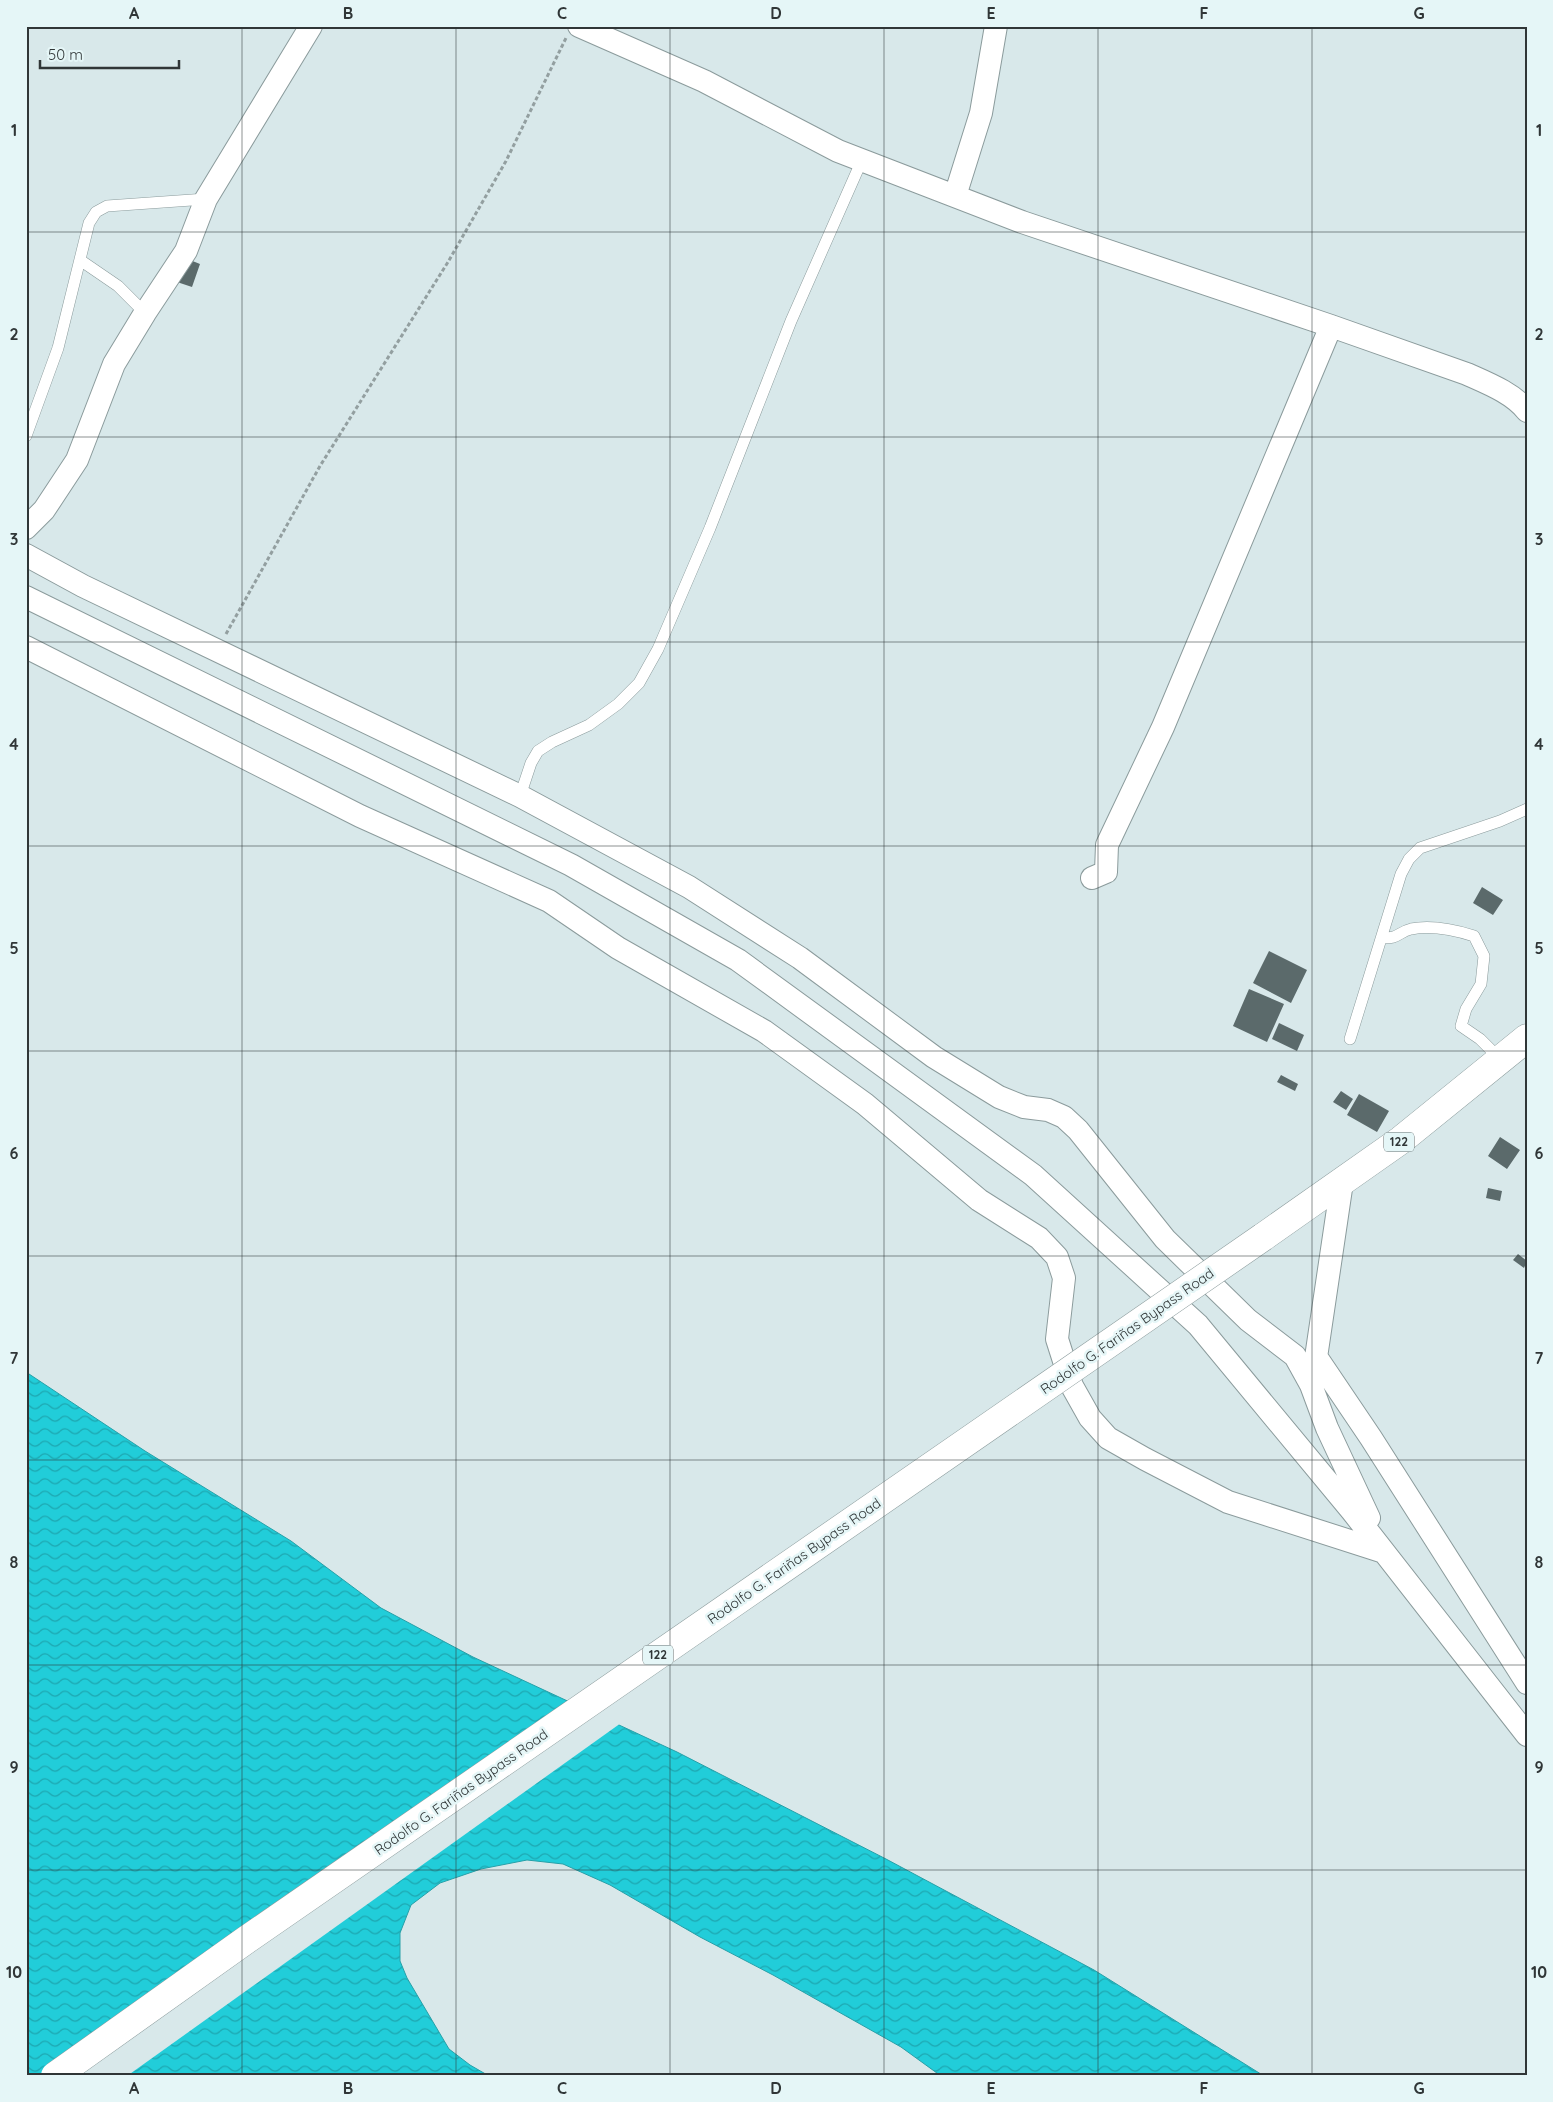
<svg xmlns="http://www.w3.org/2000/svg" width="1553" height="2102" font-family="Quicksand,sans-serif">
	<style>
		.water { fill: url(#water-waves); stroke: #26a0a8 }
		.pier { fill: #d8e8ea }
		.building { fill: #5b6a6b }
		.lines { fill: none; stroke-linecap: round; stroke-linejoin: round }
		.lane-casing { stroke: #8b9b9c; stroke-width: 12 }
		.street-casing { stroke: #8b9b9c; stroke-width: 24 }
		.primary-casing { stroke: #8b9b9c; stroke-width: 29 }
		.path { stroke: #939fa0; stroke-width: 3; stroke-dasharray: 4 2.5; stroke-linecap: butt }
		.lane { stroke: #fff; stroke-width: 11 }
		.street { stroke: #fff; stroke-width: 22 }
		.primary { stroke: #fff; stroke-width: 28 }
		.primary-bridge-casing { stroke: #8b9b9c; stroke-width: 29; stroke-linecap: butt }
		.primary-bridge { stroke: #fff; stroke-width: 28 }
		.grid { fill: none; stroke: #303637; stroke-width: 1; stroke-opacity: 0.55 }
		.labels { text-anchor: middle; stroke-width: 5; stroke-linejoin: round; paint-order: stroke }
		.shield { fill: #e5f6f7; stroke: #667071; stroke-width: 1 }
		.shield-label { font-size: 12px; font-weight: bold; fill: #303637 }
		.street-label { font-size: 14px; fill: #303637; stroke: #e5f6f7 }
		.neatline { fill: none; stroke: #303637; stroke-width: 2 }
		.grid-label { font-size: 16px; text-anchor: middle; font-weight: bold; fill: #303637 }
	</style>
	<defs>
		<pattern id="water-waves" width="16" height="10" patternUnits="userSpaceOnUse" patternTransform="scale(1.25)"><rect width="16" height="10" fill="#21cdd9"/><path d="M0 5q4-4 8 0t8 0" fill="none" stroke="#1da7b1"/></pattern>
	</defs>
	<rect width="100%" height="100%" fill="#d8e8ea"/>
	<path class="water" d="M 26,1372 L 145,1451 L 291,1541 L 381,1608 L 473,1657 L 677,1752 L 886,1859 L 1094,1970 L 1264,2076 L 941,2076 L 901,2047 L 773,1975 L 700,1937 L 610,1885 L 563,1864 L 527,1860 L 481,1869 L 440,1883 L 411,1905 L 400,1933 L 400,1961 L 407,1978 L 449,2049 L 470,2065 L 489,2076 L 26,2076 Z"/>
	<path class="pier" d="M 575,1702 L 621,1723 L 127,2076 L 38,2076 Z"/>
	<path class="building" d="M 185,258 L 200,264 L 192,287 L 177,282 Z
		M 1482,887 L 1503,900 L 1493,915 L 1473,903 Z
		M 1269,951 L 1307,970 L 1291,1003 L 1253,983 Z
		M 1249,989 L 1284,1004 L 1267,1042 L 1233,1026 Z
		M 1279,1023 L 1304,1035 L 1297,1051 L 1272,1039 Z
		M 1281,1075 L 1298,1084 L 1295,1091 L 1277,1082 Z
		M 1341,1091 L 1353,1099 L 1346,1110 L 1333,1102 Z
		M 1359,1094 L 1389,1111 L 1377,1132 L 1347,1115 Z
		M 1500,1137 L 1520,1150 L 1507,1169 L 1488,1156 Z
		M 1488,1188 L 1502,1191 L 1500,1201 L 1486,1198 Z
		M 1518,1254 L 1527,1261 L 1524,1268 L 1513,1260 Z"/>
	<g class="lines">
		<defs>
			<path id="lane" d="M 80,260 L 118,286 L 145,313
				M 26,436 L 58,348 L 89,223 L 96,212 L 107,206 L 206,199
				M 520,796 L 531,763 L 538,751 L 552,742 L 589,725 L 618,704 L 639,683 L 658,649 L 710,528 L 791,321 L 862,160
				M 1382,937 C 1398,940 1398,932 1411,929 C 1432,925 1455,930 1474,936 L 1484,956 L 1481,984 L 1466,1009 L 1461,1026 L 1480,1039 L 1501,1060
				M 1350,1039 L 1401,874 L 1409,859 L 1420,848 L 1500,821 L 1527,809"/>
			<path id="street" d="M 579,26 L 704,81 L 838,151 L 1022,222 L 1331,326 L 1467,374 C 1487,383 1513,393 1527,411
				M 955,196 L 981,113 L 996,26
				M 26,528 L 44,510 L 77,460 L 114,364 L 145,313 L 186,251 L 206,199 L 311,26
				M 26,555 L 83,586 L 520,796 L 689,887 L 800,958 L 934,1057 L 999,1097 L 1024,1107 L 1048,1110 L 1064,1117 L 1078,1130 L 1165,1239 L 1248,1320 L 1295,1356 L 1311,1385 L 1327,1428 L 1369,1518
				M 26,597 L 571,865 L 738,960 L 1033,1175 L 1198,1325 L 1352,1511 L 1527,1735
				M 26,647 L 360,816 L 549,901 L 618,948 L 764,1031 L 865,1104 L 979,1200 L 1039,1238 L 1057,1257 L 1064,1278 L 1057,1339 L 1072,1386 L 1090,1418 L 1108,1438 L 1145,1459 L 1228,1502 L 1384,1552
				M 1092,878 L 1106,872 L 1107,845 L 1163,727 L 1331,326
				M 1317,1358 L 1371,1438 L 1527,1683
				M 1314,1371 L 1342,1182"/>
			<path id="primary" d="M 1263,1237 L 1401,1140 L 1527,1038"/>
		</defs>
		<use href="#lane" class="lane-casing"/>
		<use href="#street" class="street-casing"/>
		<use href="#primary" class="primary-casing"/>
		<path class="path" d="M 226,634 L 320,466 L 448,262 L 506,161 L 566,38"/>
		<use href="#lane" class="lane"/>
		<use href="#street" class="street"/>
		<use href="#primary" class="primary"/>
		<defs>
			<path id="primary-bridge" d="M 55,2076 L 246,1940 L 1263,1237"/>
		</defs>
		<use href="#primary-bridge" class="primary-bridge-casing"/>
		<use href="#primary-bridge" class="primary-bridge"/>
	</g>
	<path class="grid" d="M 242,26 L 242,2076M 456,26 L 456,2076M 670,26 L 670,2076M 884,26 L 884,2076M 1098,26 L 1098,2076M 1312,26 L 1312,2076M 26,232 L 1527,232M 26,437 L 1527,437M 26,642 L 1527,642M 26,846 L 1527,846M 26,1051 L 1527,1051M 26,1256 L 1527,1256M 26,1460 L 1527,1460M 26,1665 L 1527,1665M 26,1870 L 1527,1870"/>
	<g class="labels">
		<g class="shield">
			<rect x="1384" y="1132.5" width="30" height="19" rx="4"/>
			<rect x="643" y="1645.5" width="30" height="19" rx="4"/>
		</g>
		<g class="shield-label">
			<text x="1399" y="1146">122</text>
			<text x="658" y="1659">122</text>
		</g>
		<g class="street-label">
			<text transform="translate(1127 1331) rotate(-35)" y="5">Rodolfo G. Fariñas Bypass Road</text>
			<text transform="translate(794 1561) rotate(-35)" y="5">Rodolfo G. Fariñas Bypass Road</text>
			<text transform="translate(461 1792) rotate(-35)" y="5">Rodolfo G. Fariñas Bypass Road</text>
		</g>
	</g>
	<rect width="1553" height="2102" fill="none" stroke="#e5f6f7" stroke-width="55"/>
	<path d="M40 60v8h139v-8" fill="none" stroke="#303637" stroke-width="2.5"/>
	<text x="48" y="60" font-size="15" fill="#303637" stroke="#e5f6f7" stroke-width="4" paint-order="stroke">50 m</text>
	<rect x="28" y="28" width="1498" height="2046" class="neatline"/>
	<g class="grid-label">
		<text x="134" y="19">A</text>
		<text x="348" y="19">B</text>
		<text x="562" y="19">C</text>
		<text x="776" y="19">D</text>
		<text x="991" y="19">E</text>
		<text x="1204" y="19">F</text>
		<text x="1419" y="19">G</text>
		<text x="14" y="136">1</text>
		<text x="1539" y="136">1</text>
		<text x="14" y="340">2</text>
		<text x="1539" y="340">2</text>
		<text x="14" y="545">3</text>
		<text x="1539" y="545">3</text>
		<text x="14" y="750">4</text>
		<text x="1539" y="750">4</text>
		<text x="14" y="954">5</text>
		<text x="1539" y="954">5</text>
		<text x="14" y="1159">6</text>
		<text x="1539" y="1159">6</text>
		<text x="14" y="1364">7</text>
		<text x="1539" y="1364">7</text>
		<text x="14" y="1568">8</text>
		<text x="1539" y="1568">8</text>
		<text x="14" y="1773">9</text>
		<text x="1539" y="1773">9</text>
		<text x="14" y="1978">10</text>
		<text x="1539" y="1978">10</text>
		<text x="134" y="2094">A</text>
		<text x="348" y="2094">B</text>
		<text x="562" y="2094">C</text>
		<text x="776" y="2094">D</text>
		<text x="991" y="2094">E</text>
		<text x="1204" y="2094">F</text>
		<text x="1419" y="2094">G</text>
	</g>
</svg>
